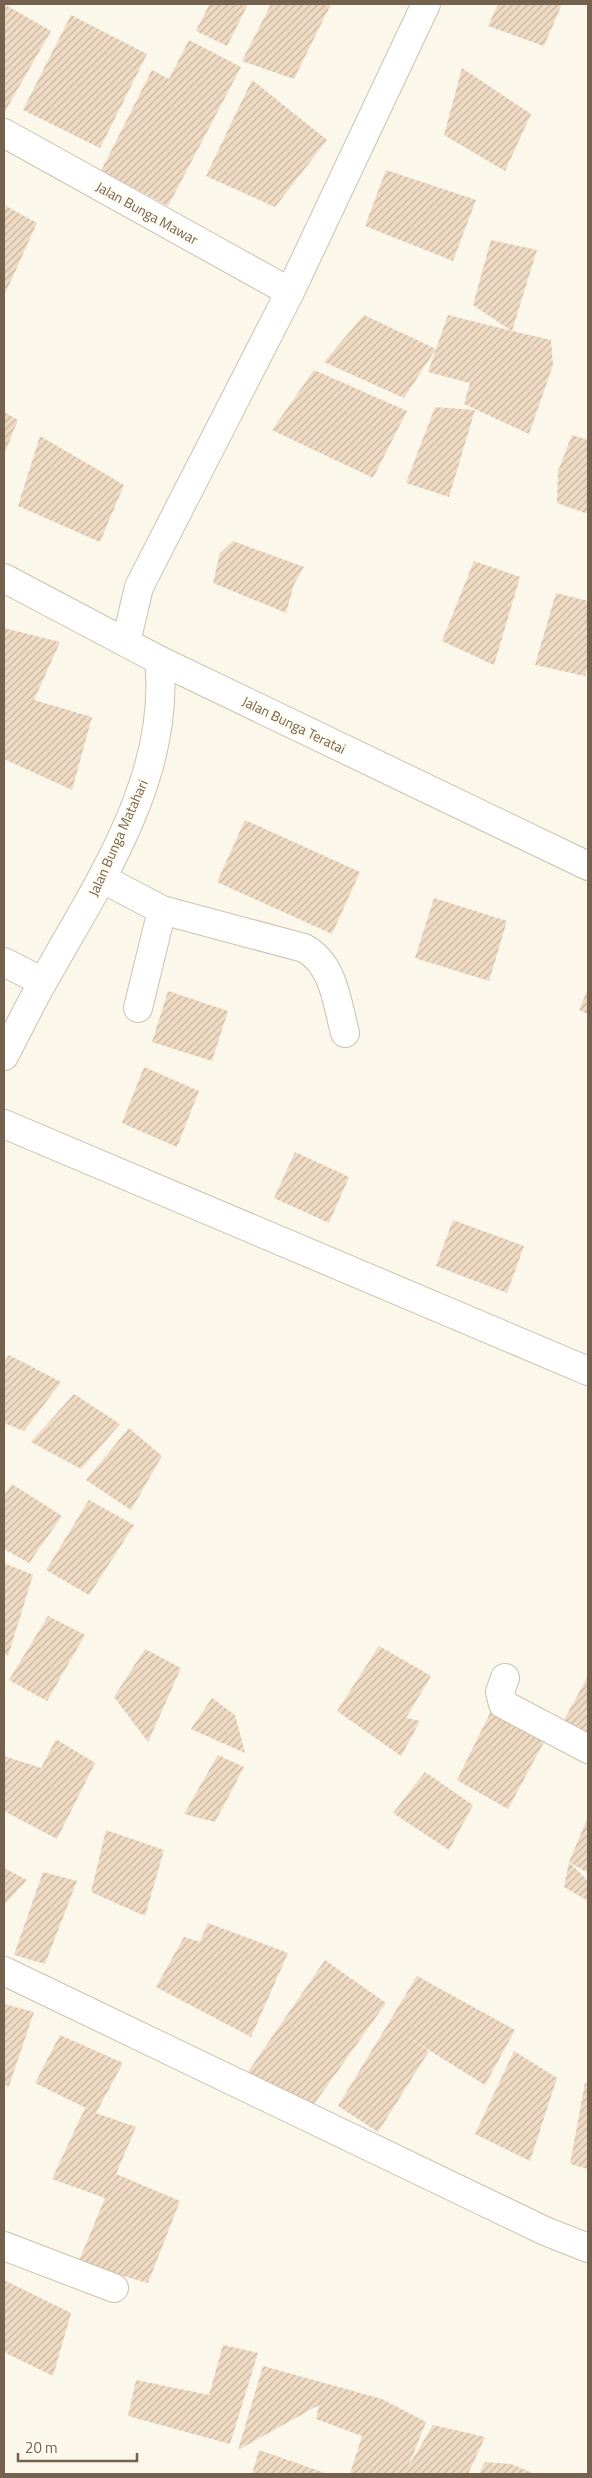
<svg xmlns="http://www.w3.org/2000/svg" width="592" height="2478" font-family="'Titillium Web',sans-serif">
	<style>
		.building { fill: url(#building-hatch) }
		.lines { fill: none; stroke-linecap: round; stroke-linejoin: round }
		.street-casing { stroke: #cdc1b0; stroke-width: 30 }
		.street { stroke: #fff; stroke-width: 28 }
		.labels { text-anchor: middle; stroke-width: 4.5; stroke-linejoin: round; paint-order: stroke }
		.street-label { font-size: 14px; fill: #75624e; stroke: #fefbf0 }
	</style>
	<defs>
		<pattern id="building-hatch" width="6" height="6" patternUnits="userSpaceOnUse" patternTransform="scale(1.25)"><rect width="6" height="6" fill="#efdbc3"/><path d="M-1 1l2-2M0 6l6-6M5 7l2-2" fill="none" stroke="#c6b5a1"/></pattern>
	</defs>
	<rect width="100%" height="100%" fill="#fbf7ea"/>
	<path class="building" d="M 4,4 L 51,31 L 4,113 Z
		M 206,4 L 248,4 L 227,46 L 196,31 L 209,5 Z
		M 271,4 L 331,4 L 294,79 L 242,61 Z
		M 498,4 L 562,4 L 544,46 L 488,26 Z
		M 71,15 L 147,54 L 100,148 L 23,110 Z
		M 189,40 L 241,67 L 168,206 L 101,171 L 152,70 L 169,79 Z
		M 462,68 L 531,114 L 505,171 L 444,135 Z
		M 252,80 L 327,140 L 275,207 L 206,176 Z
		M 386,170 L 476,200 L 453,261 L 365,226 Z
		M 4,205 L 37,223 L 4,296 Z
		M 491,240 L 537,250 L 512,331 L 551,340 L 553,365 L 529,434 L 464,404 L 470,383 L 428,372 L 436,349 L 404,398 L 324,362 L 364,315 L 436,349 L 448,315 L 512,331 L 473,305 Z
		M 314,370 L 407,411 L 373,478 L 272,430 Z
		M 435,407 L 475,410 L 449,497 L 406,483 Z
		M 4,412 L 18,420 L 4,455 Z
		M 572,435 L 588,440 L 588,514 L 557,503 L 558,471 Z
		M 40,436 L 124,485 L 100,542 L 18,506 Z
		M 233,541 L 304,567 L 294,584 L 286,613 L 213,583 L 220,553 Z
		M 474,561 L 520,577 L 494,665 L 442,641 Z
		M 556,593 L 588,601 L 588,665 L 585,676 L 535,665 Z
		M 4,628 L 60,642 L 34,700 L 92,717 L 72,790 L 4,759 Z
		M 245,820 L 360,872 L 332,934 L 217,882 Z
		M 434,898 L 507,921 L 489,981 L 415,958 Z
		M 588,989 L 588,1014 L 579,1010 Z
		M 168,991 L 228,1011 L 212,1061 L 152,1042 Z
		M 144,1067 L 199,1091 L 177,1147 L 122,1123 Z
		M 295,1152 L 349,1177 L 329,1223 L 274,1198 Z
		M 453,1220 L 524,1246 L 507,1293 L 436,1266 Z
		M 9,1355 L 61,1382 L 24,1431 L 4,1423 L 4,1362 Z
		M 74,1394 L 120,1424 L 81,1469 L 31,1442 Z
		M 129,1428 L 162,1456 L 131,1510 L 86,1480 Z
		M 12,1484 L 62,1516 L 29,1563 L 4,1549 L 4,1496 Z
		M 89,1500 L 134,1525 L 89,1595 L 46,1570 Z
		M 4,1563 L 33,1575 L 8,1656 L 4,1654 Z
		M 48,1616 L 85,1635 L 47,1701 L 9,1680 Z
		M 379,1646 L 431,1676 L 406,1718 L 420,1721 L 401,1756 L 337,1711 Z
		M 145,1649 L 181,1668 L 148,1742 L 114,1697 Z
		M 588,1676 L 588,1736 L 564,1720 Z
		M 212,1698 L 235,1715 L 245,1753 L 191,1729 Z
		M 493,1707 L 544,1742 L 508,1809 L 457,1780 Z
		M 56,1739 L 95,1763 L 57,1839 L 4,1811 L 4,1756 L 41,1768 Z
		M 218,1755 L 244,1767 L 215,1822 L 184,1814 Z
		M 425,1772 L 473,1805 L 449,1850 L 393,1813 Z
		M 588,1817 L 588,1873 L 569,1862 Z
		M 106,1830 L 164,1850 L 145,1916 L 91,1892 Z
		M 569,1862 L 588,1881 L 588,1901 L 564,1887 Z
		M 4,1868 L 27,1880 L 4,1905 Z
		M 43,1872 L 77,1881 L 45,1964 L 14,1955 Z
		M 208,1923 L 288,1953 L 251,2037 L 156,1987 L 184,1937 L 200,1942 Z
		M 325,1960 L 386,2003 L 307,2114 L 241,2082 Z
		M 417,1976 L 515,2030 L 485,2085 L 400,2032 L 429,2051 L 378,2132 L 338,2106 Z
		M 4,2004 L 34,2012 L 9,2086 L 4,2085 Z
		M 60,2035 L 123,2063 L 96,2113 L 136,2127 L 116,2174 L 180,2201 L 148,2283 L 78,2263 L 105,2198 L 52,2179 L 85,2108 L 94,2112 L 35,2083 Z
		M 514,2051 L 557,2078 L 530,2161 L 475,2134 Z
		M 585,2083 L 588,2084 L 588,2169 L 570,2164 Z
		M 4,2280 L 71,2313 L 53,2376 L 4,2352 Z
		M 223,2345 L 258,2353 L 230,2444 L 128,2416 L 136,2380 L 209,2395 Z
		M 263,2366 L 382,2399 L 426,2422 L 408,2467 L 433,2425 L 485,2437 L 468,2474 L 350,2474 L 362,2436 L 316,2419 L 319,2405 L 238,2450 Z
		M 259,2450 L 328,2474 L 252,2474 Z
		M 485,2462 L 511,2464 L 535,2474 L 479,2474 Z"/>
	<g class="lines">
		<defs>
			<path id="street" d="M 4,133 L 290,292
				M 4,578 L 159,660 L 588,866
				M 126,642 L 139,587 L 290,292 L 426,4
				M 103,879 L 162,910 L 304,948 C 334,964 337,1003 345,1033
				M 4,962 L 43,982
				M 138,1008 L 162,910
				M 4,1056 C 17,1032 29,1006 43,982 C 97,885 172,777 159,660
				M 4,1124 L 588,1371
				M 505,1678 L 500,1692 L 503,1704 L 588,1749
				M 4,1971 L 545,2231 L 588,2248
				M 4,2246 L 114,2288"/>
		</defs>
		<use href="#street" class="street-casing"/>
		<use href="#street" class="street"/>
	</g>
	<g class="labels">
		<g class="street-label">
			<text transform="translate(147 213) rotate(29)" y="5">Jalan Bunga Mawar</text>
			<text transform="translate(294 725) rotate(26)" y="5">Jalan Bunga Teratai</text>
			<text transform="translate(118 838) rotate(-66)" y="5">Jalan Bunga Matahari</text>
		</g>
	</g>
	<rect width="592" height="2478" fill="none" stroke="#75624e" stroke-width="10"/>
	<path d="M18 2453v8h119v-8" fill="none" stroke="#75624e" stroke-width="2.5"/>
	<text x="25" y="2453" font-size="15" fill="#75624e" stroke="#fefbf0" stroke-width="4" paint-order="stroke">20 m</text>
</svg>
